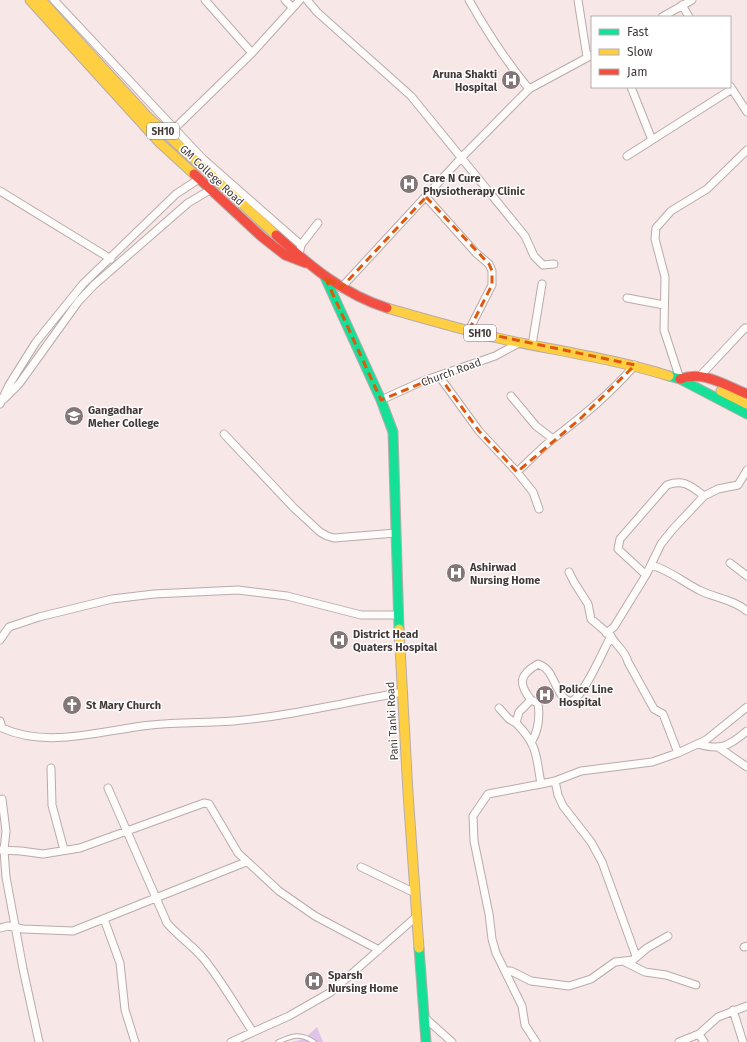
<svg xmlns="http://www.w3.org/2000/svg" width="747" height="1042" font-family="'Fira Sans',sans-serif">
	<style>
		.water { fill: #dec4e9 }
		.lines { fill: none; stroke-linecap: round; stroke-linejoin: round }
		.lane-casing { stroke: #b8acab; stroke-width: 5.5 }
		.street-casing { stroke: #b8acab; stroke-width: 9 }
		.fast-casing { stroke: #b8acab; stroke-width: 11 }
		.slow-casing { stroke: #b8acab; stroke-width: 11 }
		.jam-casing { stroke: #b8acab; stroke-width: 11 }
		.lane { stroke: #fefbfb; stroke-width: 3.5 }
		.street { stroke: #fefbfb; stroke-width: 7 }
		.fast { stroke: #16e098; stroke-width: 9 }
		.slow { stroke: #ffcf43; stroke-width: 9 }
		.jam { stroke: #f24e42; stroke-width: 9 }
		.marked { fill: none; stroke: #e0570e; stroke-width: 3; stroke-dasharray: 8 5; stroke-linejoin: round }
		.labels { text-anchor: middle; stroke-width: 3; stroke-linejoin: round; paint-order: stroke }
		.shield { fill: #fff; stroke: #7c7474; stroke-width: 1 }
		.shield-label { font-size: 10px; font-weight: bold; fill: #443939 }
		.poi-label { font-size: 11px; font-weight: bold; fill: #443939; stroke: #fff; text-anchor: start }
		.street-label { font-size: 11px; fill: #443939; stroke: #fff }
	</style>
	<rect width="100%" height="100%" fill="#f7e7e6"/>
	<path class="water" d="M 317,1027 L 323,1042 L 292,1042 L 304,1039 Z"/>
	<g class="lines">
		<defs>
			<path id="lane" d="M 278,1042 C 293,1035 301,1033 314,1042"/>
			<path id="street" d="M 54,0 L 203,159 L 301,245 L 299,255
				M 205,0 L 252,53
				M 285,0 L 292,7
				M 307,0 L 317,12 L 411,96 L 525,236 L 534,256 L 543,265 L 554,264
				M 469,0 C 487,32 506,61 529,89
				M 578,0 L 587,57
				M 682,5 L 689,17
				M 662,17 L 692,0
				M 730,86 L 747,112
				M 631,87 L 652,140
				M 174,129 L 252,53 L 300,0
				M 627,156 L 732,89
				M 0,191 L 111,259
				M 426,197 L 476,253 L 489,264 L 492,271 L 492,285 L 469,330
				M 301,245 L 318,223
				M 341,288 L 462,157 L 529,89 L 592,55
				M 627,298 L 664,305
				M 532,345 L 542,284
				M 701,375 L 745,328 L 747,328
				M 439,376 L 479,431 L 517,472 C 529,461 540,449 553,439 C 583,416 610,394 635,365
				M 680,379 L 664,330 L 665,277 L 655,239 L 656,228 L 671,211 L 707,189 L 747,150
				M 511,396 L 536,426 L 553,439
				M 4,399 L 19,384 L 78,302 L 94,285 L 188,203 L 210,190
				M 381,400 L 423,381 L 495,356 L 519,343
				M 0,404 L 9,385 L 36,342 L 83,284 L 176,194 L 199,179
				M 224,434 L 294,508 L 320,532 L 327,536 L 334,538 L 396,533
				M 517,472 L 533,492 L 539,509
				M 730,563 L 747,576
				M 651,565 C 670,570 684,583 701,591 C 716,598 734,600 747,611
				M 646,575 L 618,549 L 620,539 L 667,485 C 684,479 691,486 704,496
				M 606,633 L 614,627 L 646,575 L 661,544 L 673,529 L 704,496 L 718,489 L 738,485 L 747,470
				M 611,636 C 616,646 625,650 628,662 L 654,709 L 663,714 L 678,753
				M 0,640 L 9,627 L 39,617 L 112,599 L 154,594 L 238,590 L 287,596 L 361,615 L 399,615
				M 531,700 C 518,683 519,675 538,664 C 553,669 553,685 563,697 C 565,699 568,701 571,702 C 584,696 603,651 611,636 L 591,619 L 588,604 L 574,582 L 569,572
				M 499,708 L 509,719 L 516,723
				M 0,721 L 2,728 C 49,749 102,730 151,725 C 178,722 205,723 233,721 C 290,716 347,702 403,692
				M 532,741 C 539,729 540,717 538,703 L 531,700 L 519,712 L 516,723 C 538,745 536,756 541,784 L 488,794 L 473,816 L 474,841 L 489,914 L 492,939 L 496,953 L 522,1006 L 525,1025 L 536,1042
				M 698,744 C 721,751 729,746 747,731
				M 718,747 L 747,767
				M 51,768 L 52,805 L 64,850
				M 555,781 L 558,795 L 563,806 L 591,842 L 602,862 L 636,956
				M 541,784 L 555,781 L 581,771 L 652,762 L 678,753 L 706,740 L 747,707
				M 108,788 L 167,923 C 178,936 192,945 203,958 C 222,981 236,1007 253,1032
				M 2,799 L 6,831 L 4,850 L 6,877 L 23,969 L 39,1042
				M 0,850 L 21,851 L 43,854 L 80,848 L 204,803 L 209,804 L 238,853 L 279,891 L 315,916 L 379,950
				M 361,867 L 415,893
				M 104,919 L 120,963 L 125,1010 L 135,1042
				M 0,928 L 8,926 L 23,929 L 73,931 L 246,862
				M 744,947 L 747,946
				M 625,962 L 645,972 L 666,975 L 696,985
				M 505,971 L 511,971 L 531,981 L 569,986 L 591,979 L 615,962 L 633,960 L 647,948 L 668,936
				M 733,1010 L 743,1042
				M 424,1017 L 452,1042
				M 231,1042 L 289,1016 L 331,992 L 417,916
				M 679,1042 L 699,1034
				M 704,1042 L 699,1034 L 718,1017 L 747,1006"/>
			<path id="fast" d="M 325,277 L 381,400 L 393,432 L 399,629
				M 669,376 L 680,379 L 747,414
				M 419,948 L 426,1042"/>
			<path id="slow" d="M 30,0 L 160,143 L 194,174
				M 41,0 L 146,115 L 276,235
				M 387,308 C 425,319 463,330 502,339 C 558,351 615,359 669,376
				M 721,391 L 747,404
				M 399,629 L 408,793 L 419,948"/>
			<path id="jam" d="M 194,174 L 262,237 L 285,255 L 306,263
				M 276,235 C 310,266 343,294 387,308
				M 680,379 C 703,370 725,385 747,394"/>
		</defs>
		<use href="#lane" class="lane-casing"/>
		<use href="#street" class="street-casing"/>
		<use href="#fast" class="fast-casing"/>
		<use href="#slow" class="slow-casing"/>
		<use href="#jam" class="jam-casing"/>
		<use href="#lane" class="lane"/>
		<use href="#street" class="street"/>
		<use href="#fast" class="fast"/>
		<use href="#slow" class="slow"/>
		<use href="#jam" class="jam"/>
	</g>
	<path class="marked" d="M 426,197 L 489,264 L 492,271 L 492,285 L 469,330 L 635,365 L 580,419 L 517,472 L 479,431 L 439,376 L 381,400 L 325,277 L 341,288 Z"/>
	<defs>
		<symbol id="hospital-disc" viewBox="-11 -11 22 22"><circle r="9.5" fill="#837676" stroke="#fff"/><path d="M-5-5h3v3.5h4V-5h3V5h-3V1.5h-4V5h-3Z" fill="#fff"/></symbol>
		<symbol id="university-disc" viewBox="-11 -11 22 22"><circle r="9.5" fill="#837676" stroke="#fff"/><path d="M0-5L7-2L0 1L-7-2ZM-4 1L0 2.5L4 1V4Q0 6-4 4Z" fill="#fff"/></symbol>
		<symbol id="church-disc" viewBox="-11 -11 22 22"><circle r="9.5" fill="#837676" stroke="#fff"/><path d="M-1.2-6h2.4v3.5h3.3v2.4h-3.3V6h-2.4V-.1h-3.3v-2.4h3.3Z" fill="#fff"/></symbol>
	</defs>
	<g fill-rule="evenodd">
		<use href="#hospital-disc" x="500" y="69" width="22" height="22"/>
		<use href="#hospital-disc" x="398" y="173" width="22" height="22"/>
		<use href="#university-disc" x="63" y="405" width="22" height="22"/>
		<use href="#hospital-disc" x="445" y="562" width="22" height="22"/>
		<use href="#hospital-disc" x="328" y="629" width="22" height="22"/>
		<use href="#hospital-disc" x="534" y="684" width="22" height="22"/>
		<use href="#church-disc" x="61" y="694" width="22" height="22"/>
		<use href="#hospital-disc" x="303" y="970" width="22" height="22"/>
	</g>
	<g class="labels">
		<g class="shield">
			<rect x="147" y="123" width="32" height="16" rx="3"/>
			<rect x="464" y="325" width="32" height="16" rx="3"/>
		</g>
		<g class="shield-label">
			<text x="163" y="135">SH10</text>
			<text x="480" y="337">SH10</text>
		</g>
		<g class="poi-label">
			<text x="497" y="78" text-anchor="end">Aruna Shakti<tspan x="497" dy="13">Hospital</tspan></text>
			<text x="423" y="182">Care N Cure<tspan x="423" dy="13">Physiotherapy Clinic</tspan></text>
			<text x="88" y="414">Gangadhar<tspan x="88" dy="13">Meher College</tspan></text>
			<text x="470" y="571">Ashirwad<tspan x="470" dy="13">Nursing Home</tspan></text>
			<text x="353" y="638">District Head<tspan x="353" dy="13">Quaters Hospital</tspan></text>
			<text x="559" y="693">Police Line<tspan x="559" dy="13">Hospital</tspan></text>
			<text x="86" y="709">St Mary Church</text>
			<text x="328" y="979">Sparsh<tspan x="328" dy="13">Nursing Home</tspan></text>
		</g>
		<g class="street-label">
			<text transform="translate(212 175) rotate(43)" y="4">GM College Road</text>
			<text transform="translate(451 372) rotate(-20)" y="4">Church Road</text>
			<text transform="translate(392 721) rotate(-93)" y="4">Pani Tanki Road</text>
		</g>
	</g>
	<rect x="591" y="16" width="140" height="72" fill="#ffffff" stroke="#b4b0b0"/>
	<rect x="599" y="29" width="20" height="6" fill="#16e098" stroke="#b4b0b0"/>
	<text x="627" y="36" font-size="12" fill="#443939">Fast</text>
	<rect x="599" y="49" width="20" height="6" fill="#ffcf43" stroke="#b4b0b0"/>
	<text x="627" y="56" font-size="12" fill="#443939">Slow</text>
	<rect x="599" y="69" width="20" height="6" fill="#f24e42" stroke="#b4b0b0"/>
	<text x="627" y="76" font-size="12" fill="#443939">Jam</text>
</svg>
